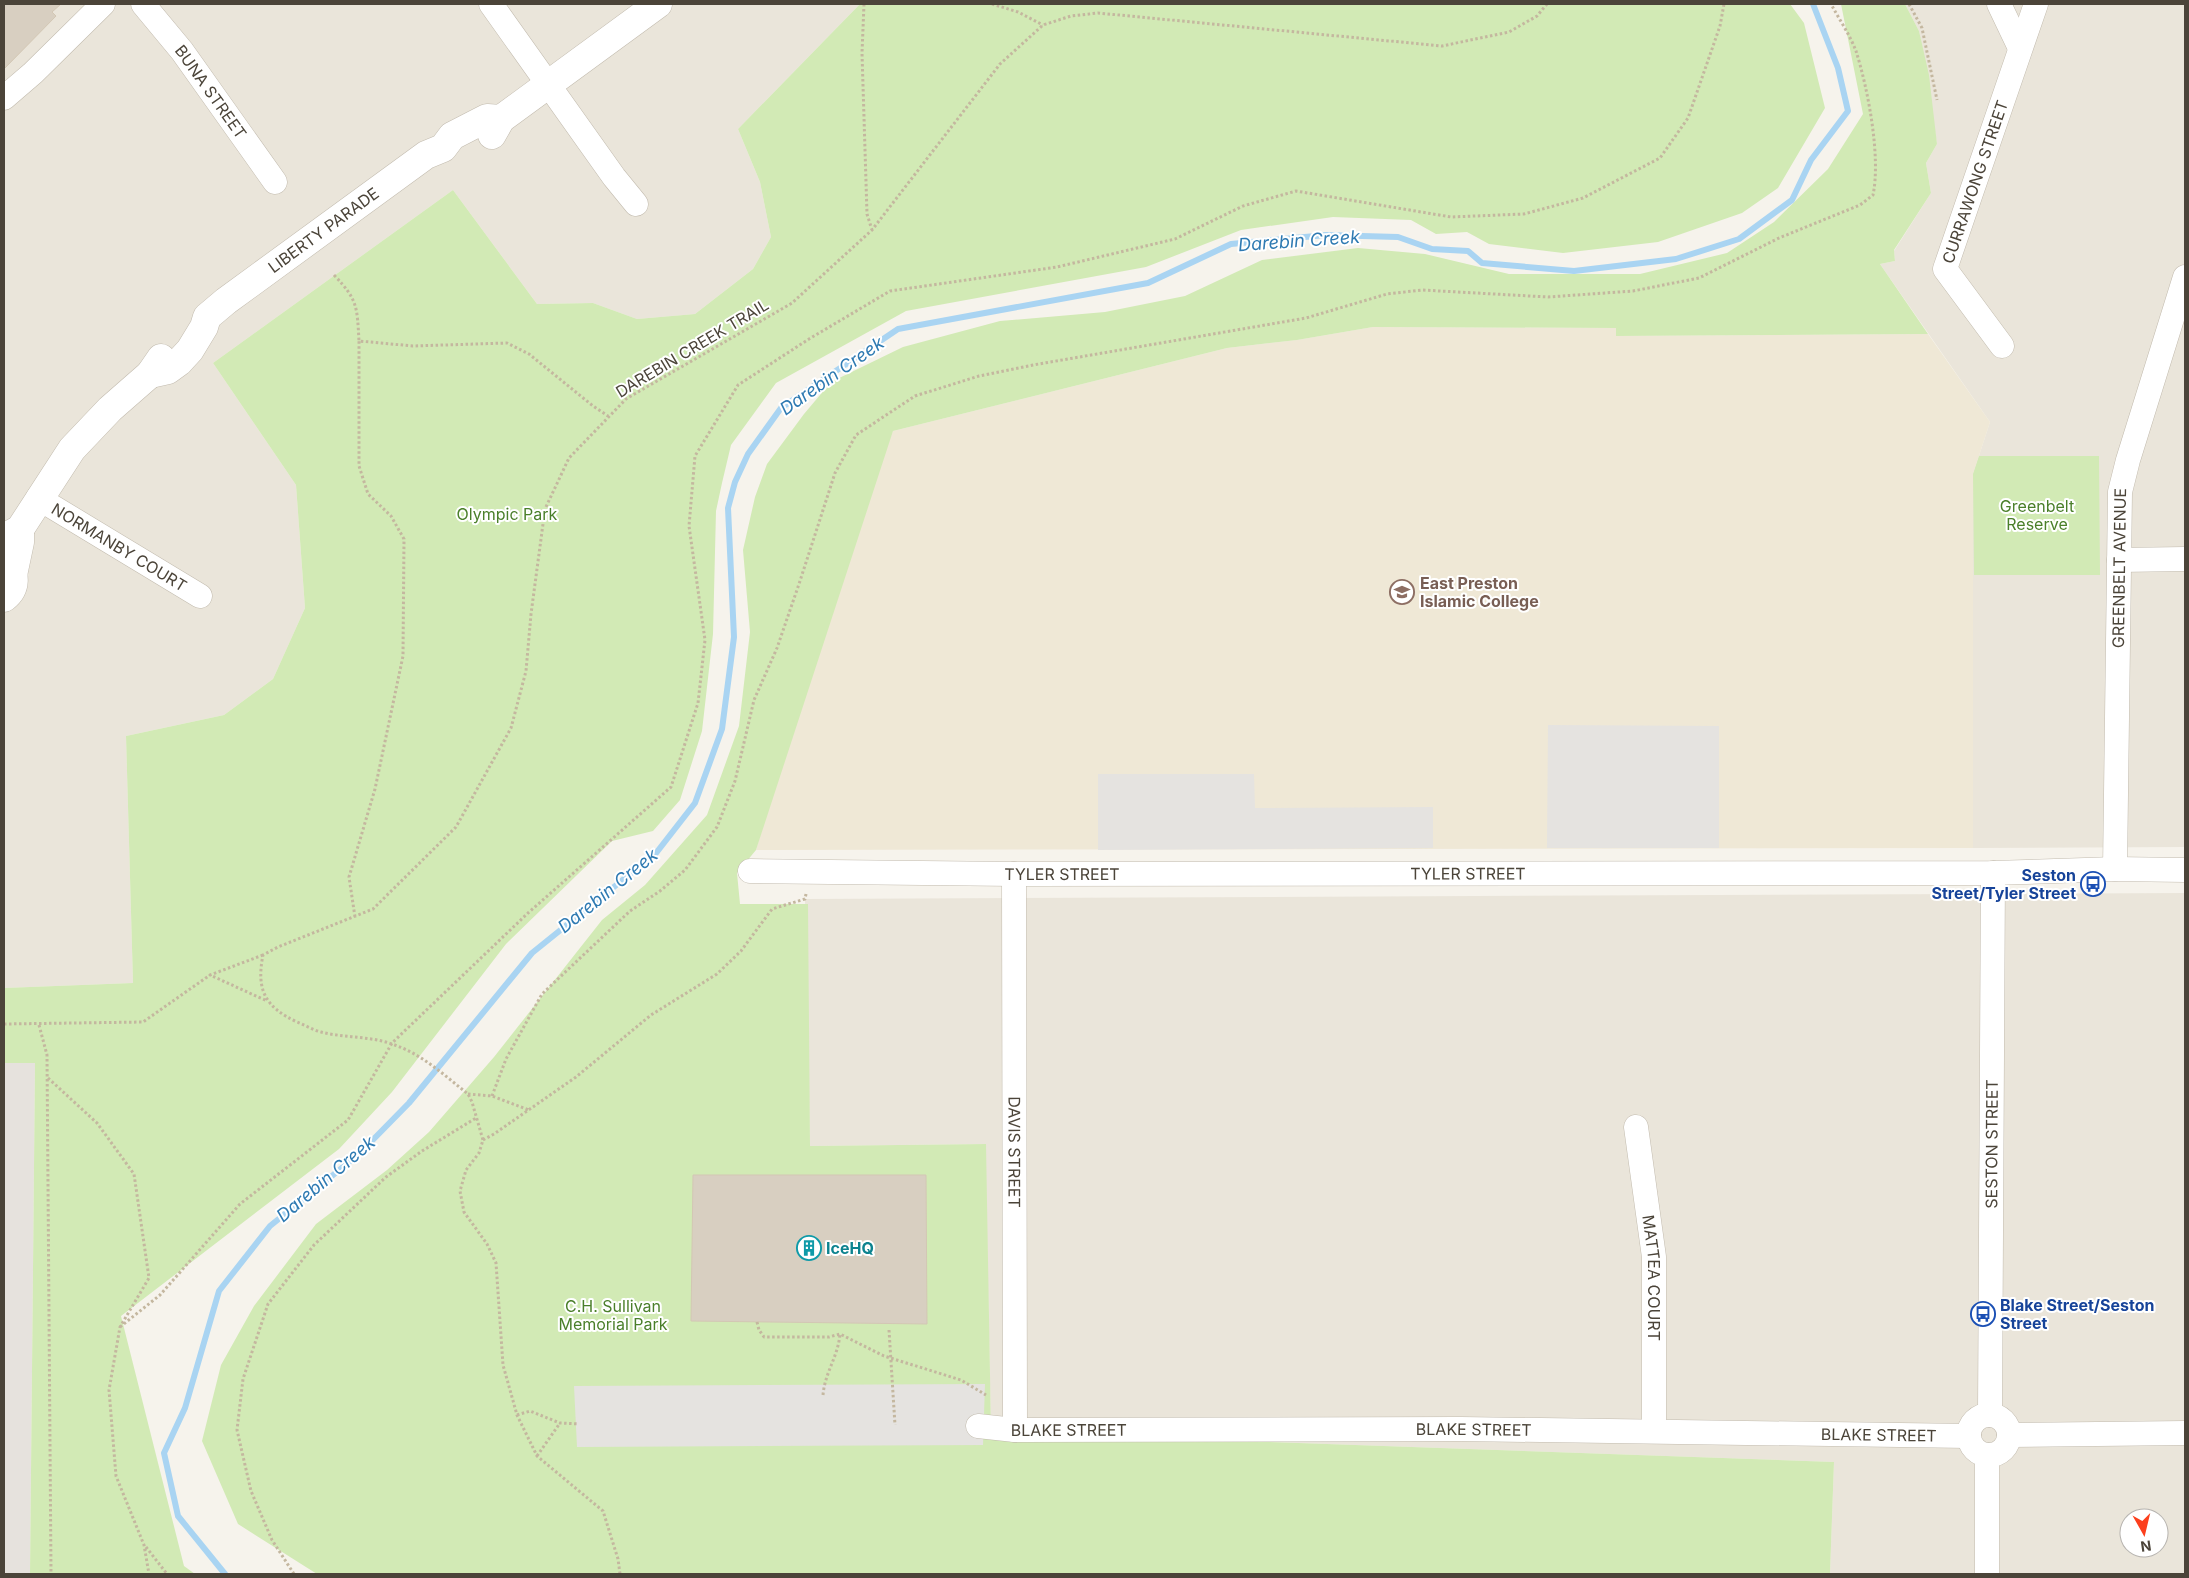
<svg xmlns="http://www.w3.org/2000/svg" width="2189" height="1578" font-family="Inter,sans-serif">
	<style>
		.residential { fill: #eae5da; fill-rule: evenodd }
		.industrial { fill: #e6e2dd }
		.education { fill: #efe8d6 }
		.green { fill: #d2eab5 }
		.parking { fill: #e5e3e0 }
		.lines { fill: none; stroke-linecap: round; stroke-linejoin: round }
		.stream { stroke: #a9d4f2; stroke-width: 6 }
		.building { fill: #d8cfc1; stroke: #d3c7b4 }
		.minor-casing { stroke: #c2bbae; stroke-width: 25 }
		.tertiary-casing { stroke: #c2bbae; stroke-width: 29 }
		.path { stroke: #c4b79f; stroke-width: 3; stroke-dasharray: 2.5 2.5; stroke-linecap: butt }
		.minor { stroke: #fff; stroke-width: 24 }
		.tertiary { stroke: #fff; stroke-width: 28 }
		.labels { text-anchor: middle; stroke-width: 4; stroke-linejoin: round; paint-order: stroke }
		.street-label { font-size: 16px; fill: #4b4439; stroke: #fff }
		.park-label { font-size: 16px; fill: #4a7f2a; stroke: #fff }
		.education-label { font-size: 16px; font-weight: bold; fill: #785e54; stroke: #fff; text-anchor: start }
		.transit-label { font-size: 16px; font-weight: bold; fill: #164399; stroke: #fff; text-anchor: end }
		.culture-label { font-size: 16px; font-weight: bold; fill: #0d838f; stroke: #fff; text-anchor: start }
		.water-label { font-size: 18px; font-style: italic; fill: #2e7ab2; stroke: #fff }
	</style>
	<rect width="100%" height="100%" fill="#f6f3ec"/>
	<path class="residential" d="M 4,4 L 860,4 L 738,129 L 760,182 L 771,237 L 753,269 L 695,314 L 637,319 L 593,303 L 537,304 L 453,190 L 213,363 L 296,485 L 305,608 L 273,679 L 224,715 L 126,736 L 133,983 L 4,988 Z
		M 1905,4 L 2185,4 L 2185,847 L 1973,848 L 1973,474 L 1990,422 L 1880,264 L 1895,261 L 1894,251 L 1931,193 L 1926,163 L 1937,144 L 1919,31 Z
		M 2185,893 L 2185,1574 L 1830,1574 L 1834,1462 L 991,1432 L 985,1144 L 810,1146 L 805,899 ZM 2129,1518 L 2159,1518 L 2159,1548 L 2129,1548 Z"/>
	<path class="industrial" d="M 4,1063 L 35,1063 L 30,1574 L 4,1574 Z"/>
	<path class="education" d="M 1373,327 L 1616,328 L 1616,336 L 1928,334 L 1990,422 L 1973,474 L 1973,848 L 756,850 L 823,610 L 893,431 L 1227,348 L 1297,340 Z"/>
	<path class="green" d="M 860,4 L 1790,4 L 1804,23 L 1825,108 L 1778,188 L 1742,213 L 1658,242 L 1563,253 L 1489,244 L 1467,232 L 1436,234 L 1411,220 L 1333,217 L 1241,230 L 1146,267 L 906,311 L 776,383 L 731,445 L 722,483 L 716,511 L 713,634 L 702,731 L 680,800 L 653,831 L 612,841 L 506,944 L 392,1092 L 339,1149 L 121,1316 L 184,1566 L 195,1574 L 30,1574 L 35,1063 L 4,1063 L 4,988 L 133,983 L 126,736 L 224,715 L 273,679 L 305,608 L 296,485 L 213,363 L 453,190 L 537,304 L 593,303 L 637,319 L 695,314 L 753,269 L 771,237 L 760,182 L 738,129 Z
		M 1841,4 L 1905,4 L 1919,31 L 1929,75 L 1937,144 L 1926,163 L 1931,193 L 1894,250 L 1895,261 L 1880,264 L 1928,334 L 1616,336 L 1616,328 L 1373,327 L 1297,340 L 1227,348 L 893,431 L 756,850 L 737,873 L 740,904 L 808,904 L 810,1146 L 986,1144 L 991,1432 L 1834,1462 L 1830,1574 L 317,1574 L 238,1524 L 202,1441 L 221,1365 L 254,1306 L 316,1224 L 387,1170 L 429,1132 L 494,1057 L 602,920 L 645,885 L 707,815 L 739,726 L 750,632 L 743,550 L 755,497 L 767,464 L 804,414 L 831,382 L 903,347 L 1000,321 L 1105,312 L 1185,296 L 1262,260 L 1358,248 L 1425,254 L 1509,274 L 1640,274 L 1727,253 L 1774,222 L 1828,169 L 1863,114 Z
		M 1979,456 L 2099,456 L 2100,575 L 1974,575 L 1973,474 Z"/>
	<path class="parking" d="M 1548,725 L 1719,726 L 1719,848 L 1547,848 Z
		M 1098,774 L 1254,774 L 1255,808 L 1433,807 L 1433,848 L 1098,850 Z
		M 985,1384 L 983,1445 L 577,1447 L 574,1386 Z"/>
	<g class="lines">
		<path class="stream" d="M 225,1574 L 178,1516 L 164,1453 L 185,1408 L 219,1291 L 270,1226 L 359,1154 L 409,1103 L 532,953 L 630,874 L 653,857 L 695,803 L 722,729 L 734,637 L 728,508 L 735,482 L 748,454 L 781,408 L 898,329 L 1148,283 L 1231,244 L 1326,235 L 1398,237 L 1432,249 L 1468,251 L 1482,263 L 1574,271 L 1676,259 L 1739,239 L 1792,200 L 1811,160 L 1848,111 L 1838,68 L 1813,4"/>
	</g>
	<path class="building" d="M 4,4 L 61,4 L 52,12 L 56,16 L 4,69 Z
		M 693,1175 L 926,1175 L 927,1324 L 691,1321 Z"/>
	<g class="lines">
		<defs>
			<g id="minor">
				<path id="s1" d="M 143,4 L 182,51 L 275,182"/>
				<path d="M 491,4 L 614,177 L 636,204"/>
				<path d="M 1999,4 L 2020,48"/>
				<path d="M 4,98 L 33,73 L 103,4"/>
				<path id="s2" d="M 2002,346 L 1945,269 L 2036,4"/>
				<path id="s3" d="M 38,498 L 200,596"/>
				<path d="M 2119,560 L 2185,559"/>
				<path id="s4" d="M 2115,869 L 2120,492 L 2128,460 L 2185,277"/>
				<path id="s5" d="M 750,871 L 1014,874 L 1993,873 L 2115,869 L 2185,870"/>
				<path id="s6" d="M 1014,874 L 1015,1430"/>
				<path id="s7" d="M 1636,1127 L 1654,1257 L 1654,1430"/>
				<path id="s8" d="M 1990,1415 L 1993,873"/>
				<circle cx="1989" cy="1435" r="20"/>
				<path id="s9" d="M 978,1426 L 1015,1430 L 1461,1429 L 1969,1436"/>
				<path d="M 2009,1435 L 2185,1433"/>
				<path d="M 1987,1574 L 1987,1455"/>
			</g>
			<g id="tertiary">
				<path d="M 492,135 L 501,119 L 658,4"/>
				<path id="s10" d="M 150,374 L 168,370 L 179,362 L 190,350 L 204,327 L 207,317 L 226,301 L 426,155 L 443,148 L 452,136 L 487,118 L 501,119"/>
				<path d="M 4,541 L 7,536 L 20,529 L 72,449 L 110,409 L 150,374 L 161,358"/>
				<path d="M 4,564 C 18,573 16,589 4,598"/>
				<path d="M 13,575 L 20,542 L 20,529"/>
			</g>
		</defs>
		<use href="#minor" class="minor-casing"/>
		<use href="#tertiary" class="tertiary-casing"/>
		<path class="path" d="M 864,4 L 862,53 L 867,214 L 872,230
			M 992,4 L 1018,12 L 1043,25
			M 1909,4 L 1922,28 L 1937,100
			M 334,275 C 358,300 357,307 359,341 L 413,346 L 507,343 L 529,354 L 593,406 L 608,416
			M 355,917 L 349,877 L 375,789 L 403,656 L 404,539 L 391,516 L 368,494 L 359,466 L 359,341
			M 263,955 L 210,975 L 267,1001
			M 4,1024 L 143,1022 L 210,975
			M 39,1025 L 47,1055 L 51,1574
			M 48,1078 L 97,1123 L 134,1174 L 149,1278 L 120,1327 L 109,1390 L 116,1476 L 144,1545 L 149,1574
			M 468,1094 L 492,1096 L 529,1110
			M 492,1096 L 506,1059 L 542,994 L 630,911 L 660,891 L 685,870 L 717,827 L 735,781 L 754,700 L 777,648 L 799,584 L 835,473 L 856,435 L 915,396 L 979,376 L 1033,365 L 1306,318 L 1387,294 L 1422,290 L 1548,297 L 1633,291 L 1699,278 L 1779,238 L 1860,205 L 1873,195 C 1881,157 1868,89 1856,51 C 1850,35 1839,19 1831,4
			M 483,1140 L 494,1134 L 576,1077 L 651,1015 L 717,974 L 741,951 L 772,909 L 805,899 L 806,894
			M 757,1322 L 759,1330 L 764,1337 L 829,1337 L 840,1334 L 884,1356 L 961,1380 L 986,1395
			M 120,1327 L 160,1295 L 240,1204 L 348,1120 L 392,1043 L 528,913 L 671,787 L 698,703 L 705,640 L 689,526 L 695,456 L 738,385 L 809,339 L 890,291 L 1057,267 L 1175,239 L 1243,206 L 1296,191 L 1451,217 L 1524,214 L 1583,198 L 1660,158 L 1688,118 L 1720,26 L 1724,4
			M 889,1330 L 895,1425
			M 823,1395 C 825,1372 838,1357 840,1334
			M 517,1415 L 530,1411 L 560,1423 L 579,1424
			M 537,1456 L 560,1423
			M 146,1547 L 167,1574
			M 294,1574 L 272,1540 L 251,1491 L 237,1430 L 243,1379 L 268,1304 L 314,1245 L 386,1177 L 422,1151 L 476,1118
			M 620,1574 L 618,1559 L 603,1511 L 537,1456 L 517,1415 L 503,1365 L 496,1263 L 487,1244 L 464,1212 L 460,1191 L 466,1170 L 479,1153 L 483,1140 L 472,1102 L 468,1094 C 444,1075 422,1054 392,1044 C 370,1036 344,1038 321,1032 C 313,1030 305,1025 297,1022 C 265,1007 256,990 263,955 L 278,947 L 373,909 L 456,827 L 511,728 L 526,671 L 531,614 L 545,509 L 569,458 L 626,399 L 792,303 L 872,230 L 1000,64 L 1043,25 L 1071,16 L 1098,13 L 1442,46 L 1509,32 L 1537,16 L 1547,4"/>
		<use href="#minor" class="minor"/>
		<use href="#tertiary" class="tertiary"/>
	</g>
	<defs>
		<symbol id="school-ring" viewBox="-11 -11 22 22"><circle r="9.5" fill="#fff" stroke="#8d6e63" stroke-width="1.5"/><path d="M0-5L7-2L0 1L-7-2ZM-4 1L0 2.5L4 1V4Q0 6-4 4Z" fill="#8d6e63"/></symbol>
		<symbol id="bus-ring" viewBox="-11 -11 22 22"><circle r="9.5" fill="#fff" stroke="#1a4fb4" stroke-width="1.5"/><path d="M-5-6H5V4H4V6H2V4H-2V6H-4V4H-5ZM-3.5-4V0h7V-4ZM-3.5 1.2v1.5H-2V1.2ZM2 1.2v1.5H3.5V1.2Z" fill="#1a4fb4"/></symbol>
		<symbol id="building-ring" viewBox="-11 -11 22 22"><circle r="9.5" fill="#fff" stroke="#0f9aa8" stroke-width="1.5"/><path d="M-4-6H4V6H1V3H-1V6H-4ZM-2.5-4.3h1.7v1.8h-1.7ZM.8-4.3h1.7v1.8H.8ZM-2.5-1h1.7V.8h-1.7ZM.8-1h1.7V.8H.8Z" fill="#0f9aa8"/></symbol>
	</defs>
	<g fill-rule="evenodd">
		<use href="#school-ring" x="1388" y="578" width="28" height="28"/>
		<use href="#bus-ring" x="2079" y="870" width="28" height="28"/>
		<use href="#building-ring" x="795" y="1234" width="28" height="28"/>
		<use href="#bus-ring" x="1969" y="1300" width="28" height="28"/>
	</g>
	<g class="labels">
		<g class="street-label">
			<text dy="6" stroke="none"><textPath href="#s1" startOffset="111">BUNA STREET</textPath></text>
			<text dy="6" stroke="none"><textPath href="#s2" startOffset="188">CURRAWONG STREET</textPath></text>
			<text dy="6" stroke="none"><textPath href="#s10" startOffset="231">LIBERTY PARADE</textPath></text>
			<text transform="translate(692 348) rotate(-31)" y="6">DAREBIN CREEK TRAIL</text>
			<text dy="6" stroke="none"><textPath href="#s3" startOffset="95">NORMANBY COURT</textPath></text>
			<text dy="6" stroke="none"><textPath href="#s4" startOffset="301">GREENBELT AVENUE</textPath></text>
			<text dy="6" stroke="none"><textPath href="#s5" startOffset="312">TYLER STREET</textPath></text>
			<text dy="6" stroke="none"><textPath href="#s5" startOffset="718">TYLER STREET</textPath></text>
			<text dy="6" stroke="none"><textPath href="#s8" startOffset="271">SESTON STREET</textPath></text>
			<text dy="6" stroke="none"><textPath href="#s6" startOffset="278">DAVIS STREET</textPath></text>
			<text dy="6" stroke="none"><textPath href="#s7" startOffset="152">MATTEA COURT</textPath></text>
			<text dy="6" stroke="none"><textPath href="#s9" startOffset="91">BLAKE STREET</textPath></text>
			<text dy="6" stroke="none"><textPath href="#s9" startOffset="496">BLAKE STREET</textPath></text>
			<text dy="6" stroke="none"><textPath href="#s9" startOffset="901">BLAKE STREET</textPath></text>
		</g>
		<g class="park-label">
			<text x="2037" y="512">Greenbelt<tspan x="2037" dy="18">Reserve</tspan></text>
			<text x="507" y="520">Olympic Park</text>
			<text x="613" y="1312">C.H. Sullivan<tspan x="613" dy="18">Memorial Park</tspan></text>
		</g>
		<g class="education-label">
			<text x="1420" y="589">East Preston<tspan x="1420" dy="18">Islamic College</tspan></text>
		</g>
		<g class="transit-label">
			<text x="2076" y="881">Seston<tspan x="2076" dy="18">Street/Tyler Street</tspan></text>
			<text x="2000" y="1311" text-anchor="start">Blake Street/Seston<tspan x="2000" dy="18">Street</tspan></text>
		</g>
		<g class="culture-label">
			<text x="826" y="1254">IceHQ</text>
		</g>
		<g class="water-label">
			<text transform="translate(1299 241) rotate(-4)" y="6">Darebin Creek</text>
			<text transform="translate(832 376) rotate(-35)" y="6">Darebin Creek</text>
			<text transform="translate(608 891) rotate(-39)" y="6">Darebin Creek</text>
			<text transform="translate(326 1179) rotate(-40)" y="6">Darebin Creek</text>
		</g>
	</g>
	<rect width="2189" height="1578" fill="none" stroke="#4b4439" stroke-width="10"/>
	<g transform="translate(2144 1533) rotate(172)"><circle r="24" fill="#ffffff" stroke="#b7b4b0"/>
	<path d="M0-4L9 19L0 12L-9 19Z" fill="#fc3f1d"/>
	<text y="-8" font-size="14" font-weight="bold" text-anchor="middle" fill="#4b4439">N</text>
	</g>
</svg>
